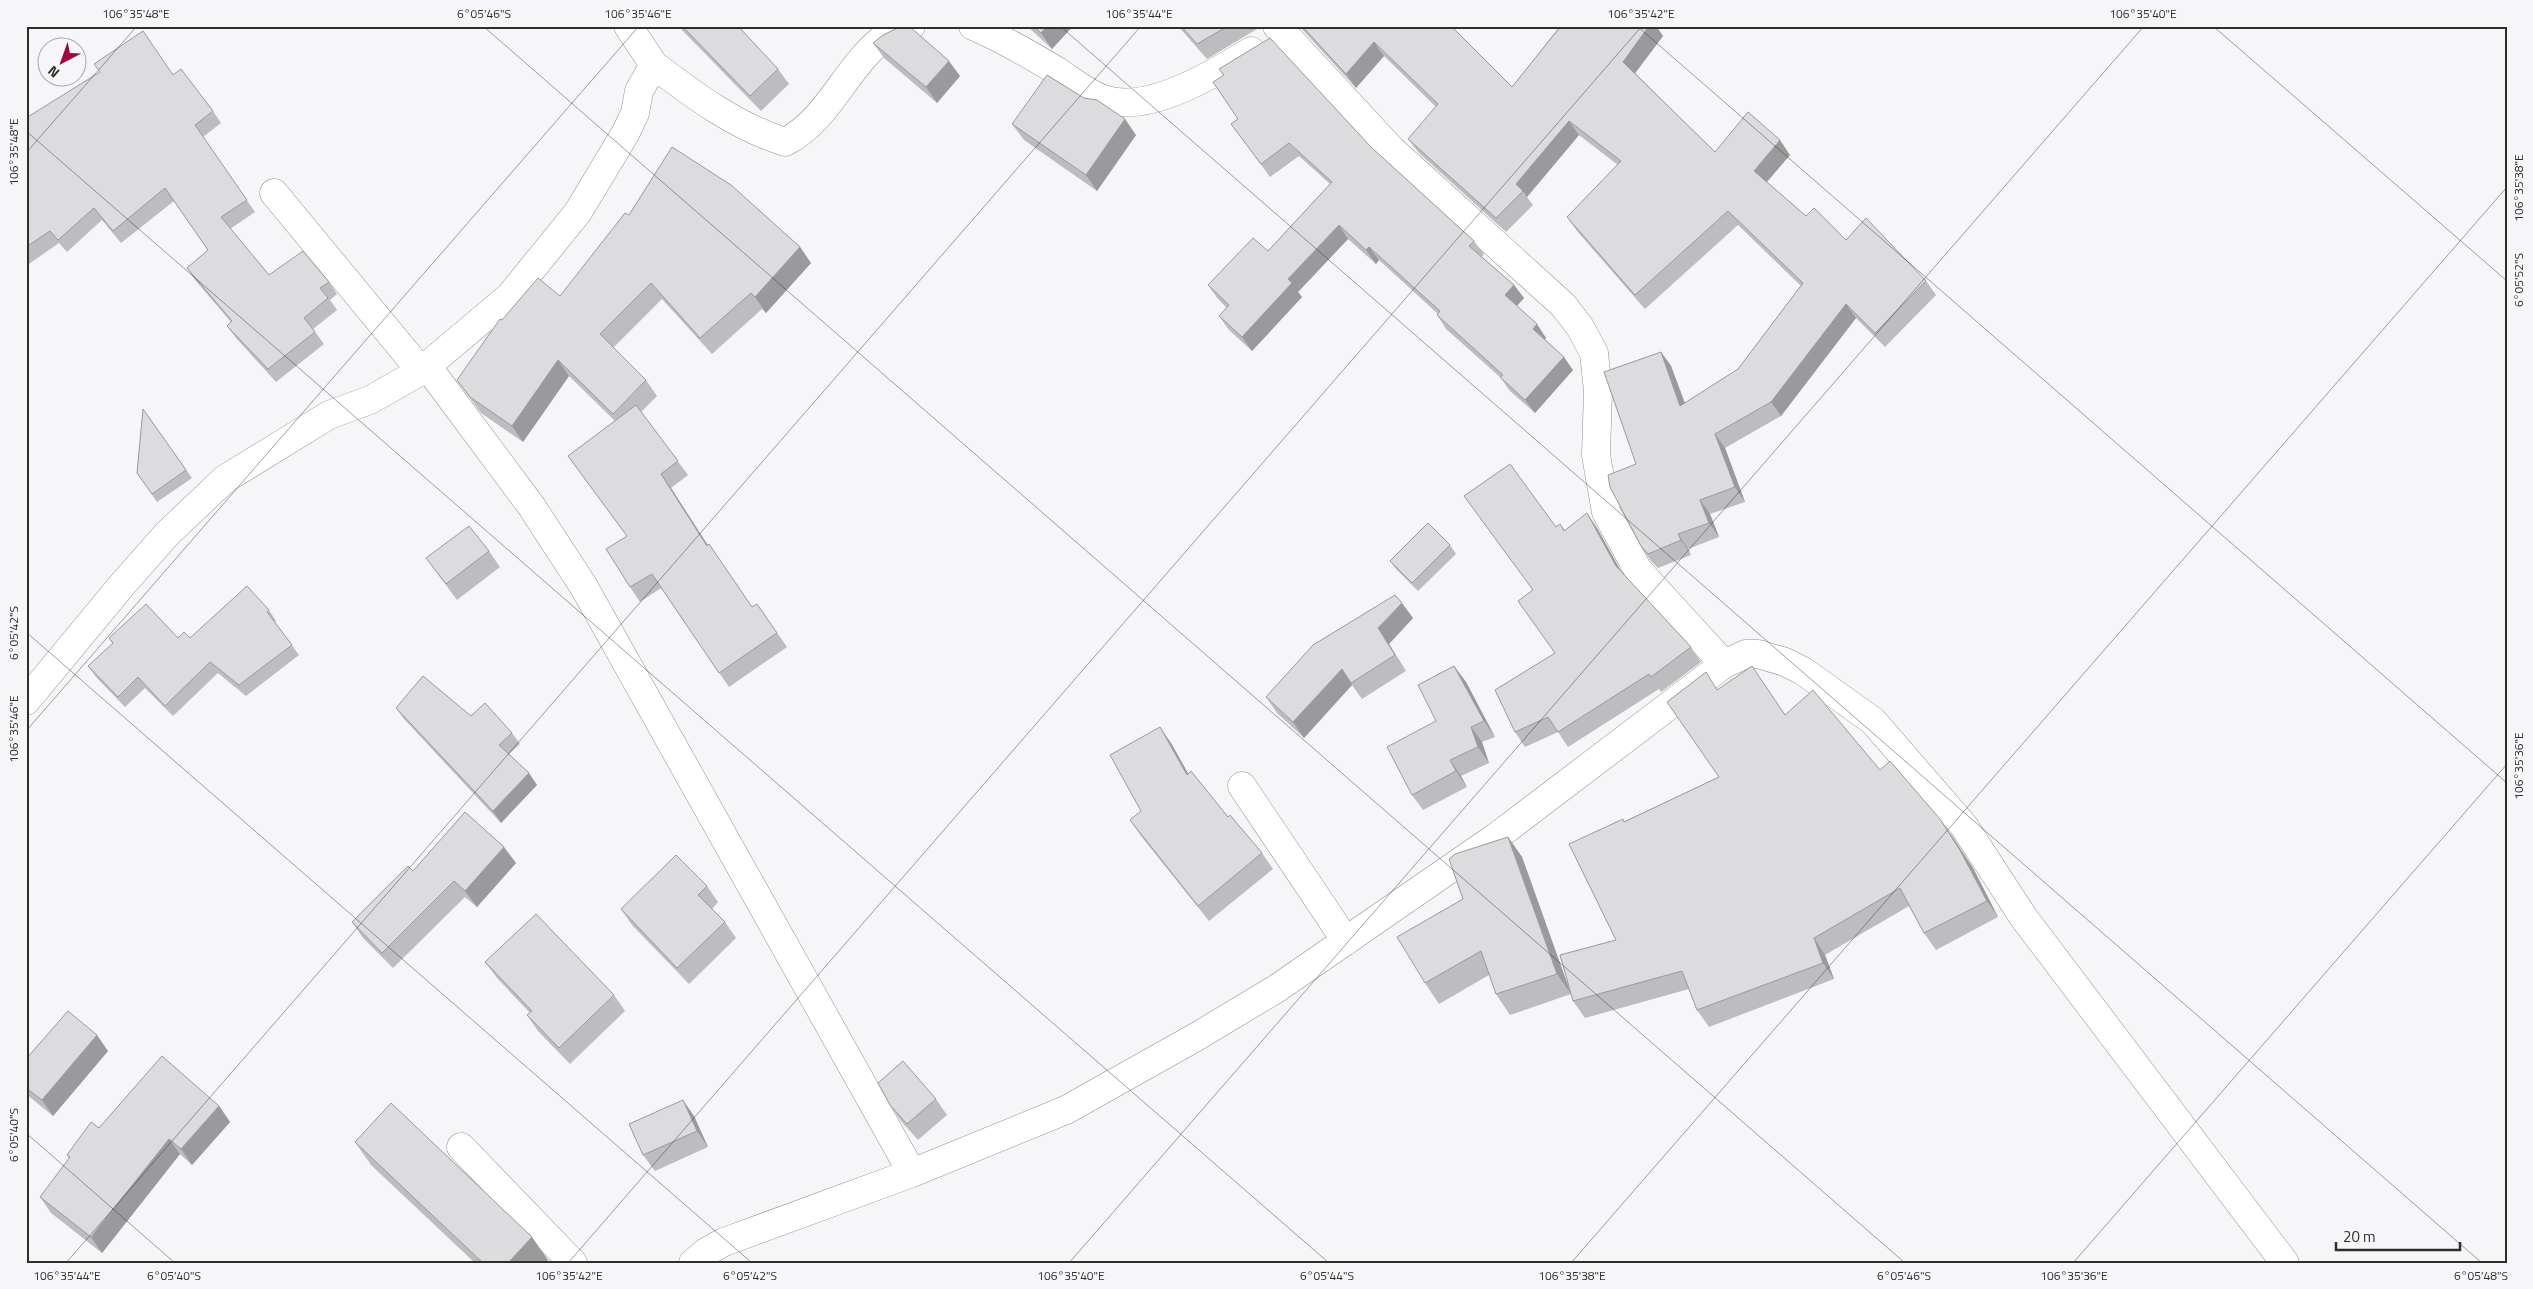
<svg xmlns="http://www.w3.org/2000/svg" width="2533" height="1289" font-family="'Titillium Web',sans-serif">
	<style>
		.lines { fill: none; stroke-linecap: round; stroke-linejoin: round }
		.minor-casing { stroke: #919194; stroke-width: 29 }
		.minor { stroke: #fff; stroke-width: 28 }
		.wall { fill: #bdbdc0 }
		.shaded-wall { fill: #9a9a9c }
		.building { fill: #dcdcdf; stroke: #9a9a9c }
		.ticks { fill: none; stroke: #2e2e2f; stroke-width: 1; stroke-opacity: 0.45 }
		.neatline { fill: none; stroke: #2e2e2f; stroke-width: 2 }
		.ticks-label { font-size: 12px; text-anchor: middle; fill: #2e2e2f }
	</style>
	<rect width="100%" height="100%" fill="#f6f6f9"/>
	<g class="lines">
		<defs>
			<path id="minor" d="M 973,26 C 1003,39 1029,54 1057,71 C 1072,81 1089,95 1106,100 C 1150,113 1214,74 1251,51
				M 1277,26 L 1392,150 L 1563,305 L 1580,327 L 1594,353 L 1598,391 L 1596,455 L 1606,512 L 1638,570 L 1724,664
				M 654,65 C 695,96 735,126 785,142 C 827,121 844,71 880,41 C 888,35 901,31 911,26
				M 274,193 L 421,371
				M 427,366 L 532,507 L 584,587 L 912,1173
				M 26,701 L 122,585 L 167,534 L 225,479 L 329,415 L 370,400 L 421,371 L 510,296 L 578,212 L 625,134 L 635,113 L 639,91 L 654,65 L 628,26
				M 1242,786 L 1346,941
				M 461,1147 L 573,1263
				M 693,1263 L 706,1252 L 724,1242 L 912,1173 L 1066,1110 L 1196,1037 L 1276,989 L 1496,837 L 1724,664 L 1746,654 L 1758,654 L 1785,662 L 1803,671 L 1873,721 L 1964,826 L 2024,918 L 2285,1263"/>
		</defs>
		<use href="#minor" class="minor-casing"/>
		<use href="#minor" class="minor"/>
	</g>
	<path class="wall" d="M 678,26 L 738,26 L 778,69 L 789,84 L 761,111 Z
		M 1027,26 L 1073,26 L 1052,49 Z
		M 1178,26 L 1262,26 L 1207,59 Z
		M 1299,26 L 1451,26 L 1512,87 L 1560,26 L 1656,26 L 1663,36 L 1635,73 L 1715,152 L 1790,155 L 1767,182 L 1806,216 L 1846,240 L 1926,281 L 1936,295 L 1885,347 L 1856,318 L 1781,416 L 1725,448 L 1745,502 L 1710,514 L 1719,537 L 1688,549 L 1691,555 L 1658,568 L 1651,561 L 1641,546 L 1636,464 L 1661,352 L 1671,366 L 1685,403 L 1738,369 L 1801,286 L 1738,225 L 1645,309 L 1577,231 L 1567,217 L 1618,165 L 1579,135 L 1527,197 L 1533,205 L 1506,232 L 1419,153 L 1408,139 L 1436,107 L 1384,56 L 1356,88 Z
		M 873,43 L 960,76 L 937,103 L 884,58 Z
		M 1219,69 L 1371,147 L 1474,241 L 1484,254 L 1482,257 L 1514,285 L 1524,298 L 1517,306 L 1546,338 L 1545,339 L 1573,370 L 1535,413 L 1510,391 L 1500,377 L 1446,329 L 1437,315 L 1438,314 L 1379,260 L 1376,264 L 1348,239 L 1298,292 L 1302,297 L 1252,351 L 1229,330 L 1219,316 L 1227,308 L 1218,299 L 1208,285 L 1268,251 L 1330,184 L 1299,156 L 1270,177 L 1241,137 L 1238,119 L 1223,75 Z
		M 173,75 L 213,111 L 221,123 L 203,137 L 255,212 L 230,229 L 269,275 L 329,282 L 337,294 L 330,300 L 337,310 L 313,329 L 324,344 L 276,382 L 236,338 L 227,326 L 231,322 L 195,280 L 187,268 L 208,250 L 174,201 L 121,243 L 102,220 L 67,252 L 59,243 L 26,266 L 26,118 Z
		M 1012,124 L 1136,135 L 1097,191 L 1024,140 Z
		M 629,215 L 800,247 L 811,263 L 766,313 L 762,309 L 712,354 L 662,299 L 613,348 L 646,380 L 657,396 L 641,412 L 688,475 L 671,488 L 708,545 L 752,607 L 757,604 L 787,647 L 729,687 L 661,588 L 640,602 L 630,587 L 627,536 L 568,456 L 615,421 L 569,376 L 523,442 L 481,413 L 457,380 L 502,320 L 560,296 Z
		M 143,409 L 192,478 L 157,502 L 137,473 Z
		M 1560,524 L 1565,530 L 1597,528 L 1621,572 L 1691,647 L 1701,662 L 1661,692 L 1659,689 L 1568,747 L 1558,732 L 1525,747 L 1515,732 L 1555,653 L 1556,527 Z
		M 1450,545 L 1456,554 L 1418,591 L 1396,569 L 1390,561 Z
		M 489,551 L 500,567 L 457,600 L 426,558 Z
		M 269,610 L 276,621 L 275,622 L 299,655 L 246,696 L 218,673 L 173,716 L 145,688 L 125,707 L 96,677 L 88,666 L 113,644 L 109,638 L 190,638 Z
		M 1413,618 L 1389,644 L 1406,671 L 1362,699 L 1352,685 L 1304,738 L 1277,713 L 1266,697 Z
		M 1454,666 L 1466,682 L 1495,737 L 1482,742 L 1489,763 L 1461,776 L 1467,787 L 1423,810 L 1412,795 Z
		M 1718,689 L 1785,715 L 1880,770 L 1952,835 L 1973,868 L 1998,917 L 1936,950 L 1924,933 L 1909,906 L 1825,955 L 1834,979 L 1709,1027 L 1697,1010 L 1689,989 L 1585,1018 L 1573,1001 L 1616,940 L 1625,821 L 1719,777 Z
		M 396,708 L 471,716 L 512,733 L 520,744 L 509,754 L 537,785 L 501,823 L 404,719 Z
		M 1171,743 L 1188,774 L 1262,853 L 1273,869 L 1209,921 L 1141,836 L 1130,820 L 1141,811 Z
		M 1508,837 L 1522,857 L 1571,994 L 1510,1015 L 1496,994 L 1489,975 L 1439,1004 L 1425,983 L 1463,899 Z
		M 516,863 L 477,907 L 465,897 L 393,968 L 363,938 L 352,922 L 413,871 Z
		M 707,886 L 718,902 L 712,909 L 725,922 L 736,938 L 689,984 L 632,925 L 621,909 Z
		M 485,962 L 614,995 L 625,1011 L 570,1064 L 538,1031 L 527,1015 L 530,1013 L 497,978 Z
		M 108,1051 L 53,1116 L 26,1094 L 26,1059 Z
		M 936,1099 L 947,1115 L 918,1140 L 901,1121 L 890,1105 Z
		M 219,1106 L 230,1122 L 192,1165 L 180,1154 L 102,1253 L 51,1213 L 40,1197 L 69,1159 L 67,1155 L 99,1128 Z
		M 694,1116 L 708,1147 L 655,1171 L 643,1155 Z
		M 355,1142 L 548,1260 L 546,1263 L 475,1263 L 371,1165 Z"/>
	<path class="shaded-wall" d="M 1047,26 L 1073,26 L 1052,49 L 1041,33 Z
		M 1649,26 L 1656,26 L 1663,36 L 1633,76 L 1623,62 Z
		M 1374,42 L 1384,56 L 1356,88 L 1346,74 Z
		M 949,61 L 960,76 L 937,103 L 926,87 Z
		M 1125,119 L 1136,135 L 1097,191 L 1086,175 Z
		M 1569,121 L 1579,135 L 1527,197 L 1523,191 L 1516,184 Z
		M 1780,140 L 1790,155 L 1764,185 L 1754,171 Z
		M 1339,225 L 1348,239 L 1298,292 L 1302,297 L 1252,351 L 1242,337 L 1288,279 Z
		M 800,247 L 811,263 L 766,313 L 755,297 Z
		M 1369,247 L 1379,260 L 1376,264 L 1366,250 Z
		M 1514,285 L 1524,298 L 1514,309 L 1505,295 Z
		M 1846,304 L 1856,318 L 1781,416 L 1771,402 Z
		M 1537,324 L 1546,338 L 1542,342 L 1533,329 Z
		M 1661,352 L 1671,366 L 1691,420 L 1680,406 Z
		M 1564,357 L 1573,370 L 1535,413 L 1525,400 Z
		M 558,360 L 569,376 L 523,442 L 512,426 Z
		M 1715,434 L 1725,448 L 1745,502 L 1735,487 Z
		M 661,474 L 671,488 L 717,560 L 707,546 Z
		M 1700,500 L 1710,514 L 1719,537 L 1709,523 Z
		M 1587,513 L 1597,528 L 1626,580 L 1616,566 Z
		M 1678,534 L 1688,549 L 1691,555 L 1681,540 Z
		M 1402,603 L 1413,618 L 1389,644 L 1406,671 L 1378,628 Z
		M 1454,666 L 1466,682 L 1495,737 L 1484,721 Z
		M 1342,669 L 1352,685 L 1304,738 L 1293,722 Z
		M 1160,727 L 1171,743 L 1198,791 L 1187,775 Z
		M 1471,727 L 1482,742 L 1489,763 L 1478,747 Z
		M 1450,760 L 1461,776 L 1467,787 L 1456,771 Z
		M 529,773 L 537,785 L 501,823 L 493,811 Z
		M 1940,819 L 1973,868 L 1998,917 L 1987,901 Z
		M 1508,837 L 1522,857 L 1571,994 L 1557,974 Z
		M 504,847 L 516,863 L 477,907 L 465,891 Z
		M 1814,938 L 1825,955 L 1834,979 L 1823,963 Z
		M 97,1035 L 108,1051 L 53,1116 L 42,1100 Z
		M 683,1100 L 694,1116 L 708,1147 L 697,1131 Z
		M 219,1106 L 230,1122 L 192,1165 L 181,1149 Z
		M 169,1139 L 180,1154 L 102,1253 L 91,1237 Z
		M 532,1237 L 548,1260 L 546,1263 L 508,1263 Z"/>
	<path class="building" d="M 682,26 L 738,26 L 778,69 L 750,96 Z
		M 902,26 L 909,26 L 949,61 L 926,87 L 873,43 L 883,35 Z
		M 1033,26 L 1047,26 L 1041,33 Z
		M 1181,26 L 1228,26 L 1197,44 Z
		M 1302,26 L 1451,26 L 1512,87 L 1561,26 L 1649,26 L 1623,62 L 1715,152 L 1748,112 L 1780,140 L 1754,171 L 1806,216 L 1814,208 L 1846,240 L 1866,218 L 1926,281 L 1875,333 L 1846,304 L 1771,402 L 1715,434 L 1735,487 L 1700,500 L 1709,523 L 1678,534 L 1681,540 L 1648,554 L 1641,546 L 1610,487 L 1608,475 L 1636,464 L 1604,372 L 1661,352 L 1680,406 L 1738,369 L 1803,283 L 1728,211 L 1635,295 L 1567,217 L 1621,161 L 1569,121 L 1516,184 L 1523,191 L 1496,218 L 1408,139 L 1438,104 L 1374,42 L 1346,74 Z
		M 143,31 L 173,75 L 181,69 L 213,111 L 195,125 L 247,200 L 221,217 L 269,275 L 303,251 L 329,282 L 320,288 L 328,298 L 304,318 L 315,332 L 268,369 L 227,326 L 232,321 L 187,268 L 208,250 L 165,188 L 113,231 L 94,208 L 58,240 L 50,231 L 26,247 L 26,118 L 100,72 L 94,64 Z
		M 1270,38 L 1371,147 L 1474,241 L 1469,246 L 1514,285 L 1505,295 L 1537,324 L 1533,329 L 1564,357 L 1525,400 L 1500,377 L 1503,375 L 1437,315 L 1440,311 L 1369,247 L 1366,250 L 1339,225 L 1288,279 L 1292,283 L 1242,337 L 1219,316 L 1229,305 L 1208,285 L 1253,238 L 1268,251 L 1332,182 L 1289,143 L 1261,164 L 1231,124 L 1238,119 L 1213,82 L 1224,75 L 1219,69 Z
		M 1047,75 L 1084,98 L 1097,100 L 1125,119 L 1086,175 L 1012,124 Z
		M 672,147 L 731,185 L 800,247 L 755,297 L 751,293 L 700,338 L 651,283 L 600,334 L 646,380 L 613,414 L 558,360 L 512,426 L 470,397 L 457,380 L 500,319 L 502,320 L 538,278 L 560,296 L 625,213 L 629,215 Z
		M 636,405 L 678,461 L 661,474 L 707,546 L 709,544 L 752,607 L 757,604 L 777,633 L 719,673 L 652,574 L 630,587 L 606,549 L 627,536 L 568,456 Z
		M 143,409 L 186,470 L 152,494 L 137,473 Z
		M 1510,464 L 1556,527 L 1560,524 L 1564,531 L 1587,513 L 1616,566 L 1691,647 L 1651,677 L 1649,674 L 1558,732 L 1548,717 L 1515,732 L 1495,690 L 1555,653 L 1518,601 L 1533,590 L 1464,496 Z
		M 1428,523 L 1450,545 L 1412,583 L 1390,561 Z
		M 469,526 L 489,551 L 446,584 L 426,558 Z
		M 247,586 L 269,610 L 267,612 L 292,645 L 239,685 L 210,662 L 165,706 L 138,677 L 118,697 L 88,666 L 113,643 L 109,638 L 146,604 L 178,638 L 184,632 L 190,638 Z
		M 1395,595 L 1402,603 L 1378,628 L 1395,655 L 1351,683 L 1342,669 L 1293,722 L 1266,697 L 1313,645 Z
		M 1454,666 L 1484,721 L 1471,727 L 1478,747 L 1450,760 L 1456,771 L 1412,795 L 1387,747 L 1436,721 L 1418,685 Z
		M 1752,666 L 1785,715 L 1813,690 L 1880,770 L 1890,761 L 1940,819 L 1961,852 L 1987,901 L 1924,933 L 1900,888 L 1814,938 L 1823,963 L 1697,1010 L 1682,971 L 1573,1001 L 1560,955 L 1616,940 L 1569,844 L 1623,819 L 1624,822 L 1719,777 L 1667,702 L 1706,672 L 1717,690 Z
		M 423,676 L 471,716 L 485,703 L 512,733 L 499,745 L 529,773 L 493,811 L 396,708 Z
		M 1160,727 L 1187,775 L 1191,771 L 1228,817 L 1230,815 L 1262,853 L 1198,906 L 1130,820 L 1141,811 L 1110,755 Z
		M 465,812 L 504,847 L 465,891 L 454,881 L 382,953 L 352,922 L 408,866 L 413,871 Z
		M 1508,837 L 1557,974 L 1496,994 L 1481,951 L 1425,983 L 1397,937 L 1463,899 L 1449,859 L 1455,854 Z
		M 676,855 L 707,886 L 698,895 L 725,922 L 677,968 L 621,909 Z
		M 536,914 L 614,995 L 559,1048 L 527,1015 L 532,1011 L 485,962 Z
		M 68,1011 L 97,1035 L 42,1100 L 26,1088 L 26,1059 Z
		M 162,1056 L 219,1106 L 181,1149 L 169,1139 L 91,1237 L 40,1197 L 70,1157 L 67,1155 L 91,1122 L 99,1128 Z
		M 903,1061 L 936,1099 L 907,1124 L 890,1105 L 878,1083 Z
		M 683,1100 L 697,1131 L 643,1155 L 629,1124 Z
		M 391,1103 L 532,1237 L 508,1263 L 483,1263 L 355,1142 Z"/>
	<path class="ticks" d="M 483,26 L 1905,1263M 1060,26 L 2482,1263M 1637,26 L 2507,783M 2213,26 L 2507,281M 26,131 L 1329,1263M 26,153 L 137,26M 26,632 L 752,1263M 26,731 L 639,26M 26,1133 L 175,1263M 66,1263 L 1141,26M 568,1263 L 1642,26M 1069,1263 L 2144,26M 1571,1263 L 2507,187M 2073,1263 L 2507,764"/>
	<rect width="2533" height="1289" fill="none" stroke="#f6f6f9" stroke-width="55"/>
	<g transform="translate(62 62) rotate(221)"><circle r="24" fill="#f6f6f9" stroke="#a6a6a8"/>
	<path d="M0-4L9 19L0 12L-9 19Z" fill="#a2053d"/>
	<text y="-8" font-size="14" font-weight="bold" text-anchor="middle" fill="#2e2e2f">N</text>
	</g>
	<path d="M2336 1242v8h124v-8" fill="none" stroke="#2e2e2f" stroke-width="2.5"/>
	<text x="2343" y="1242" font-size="15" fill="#2e2e2f" stroke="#f6f6f9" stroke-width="4" paint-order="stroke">20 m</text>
	<rect x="28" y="28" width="2478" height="1234" class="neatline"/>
	<g class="ticks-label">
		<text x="136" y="18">106°35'48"E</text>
		<text x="484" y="18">6°05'46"S</text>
		<text x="638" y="18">106°35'46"E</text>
		<text x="1139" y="18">106°35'44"E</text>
		<text x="1641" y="18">106°35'42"E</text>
		<text x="2143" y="18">106°35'40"E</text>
		<text transform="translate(14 152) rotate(-90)" y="4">106°35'48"E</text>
		<text transform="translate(2519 188) rotate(-90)" y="4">106°35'38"E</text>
		<text transform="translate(2519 280) rotate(-90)" y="4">6°05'52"S</text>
		<text transform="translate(14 633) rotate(-90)" y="4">6°05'42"S</text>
		<text transform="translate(14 729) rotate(-90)" y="4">106°35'46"E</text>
		<text transform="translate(2519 766) rotate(-90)" y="4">106°35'36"E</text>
		<text transform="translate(14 1135) rotate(-90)" y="4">6°05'40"S</text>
		<text x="67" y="1280">106°35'44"E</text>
		<text x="174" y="1280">6°05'40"S</text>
		<text x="569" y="1280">106°35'42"E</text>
		<text x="750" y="1280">6°05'42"S</text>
		<text x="1071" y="1280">106°35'40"E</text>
		<text x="1327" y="1280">6°05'44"S</text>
		<text x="1572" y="1280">106°35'38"E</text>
		<text x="1904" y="1280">6°05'46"S</text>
		<text x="2074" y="1280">106°35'36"E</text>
		<text x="2481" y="1280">6°05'48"S</text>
	</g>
</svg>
